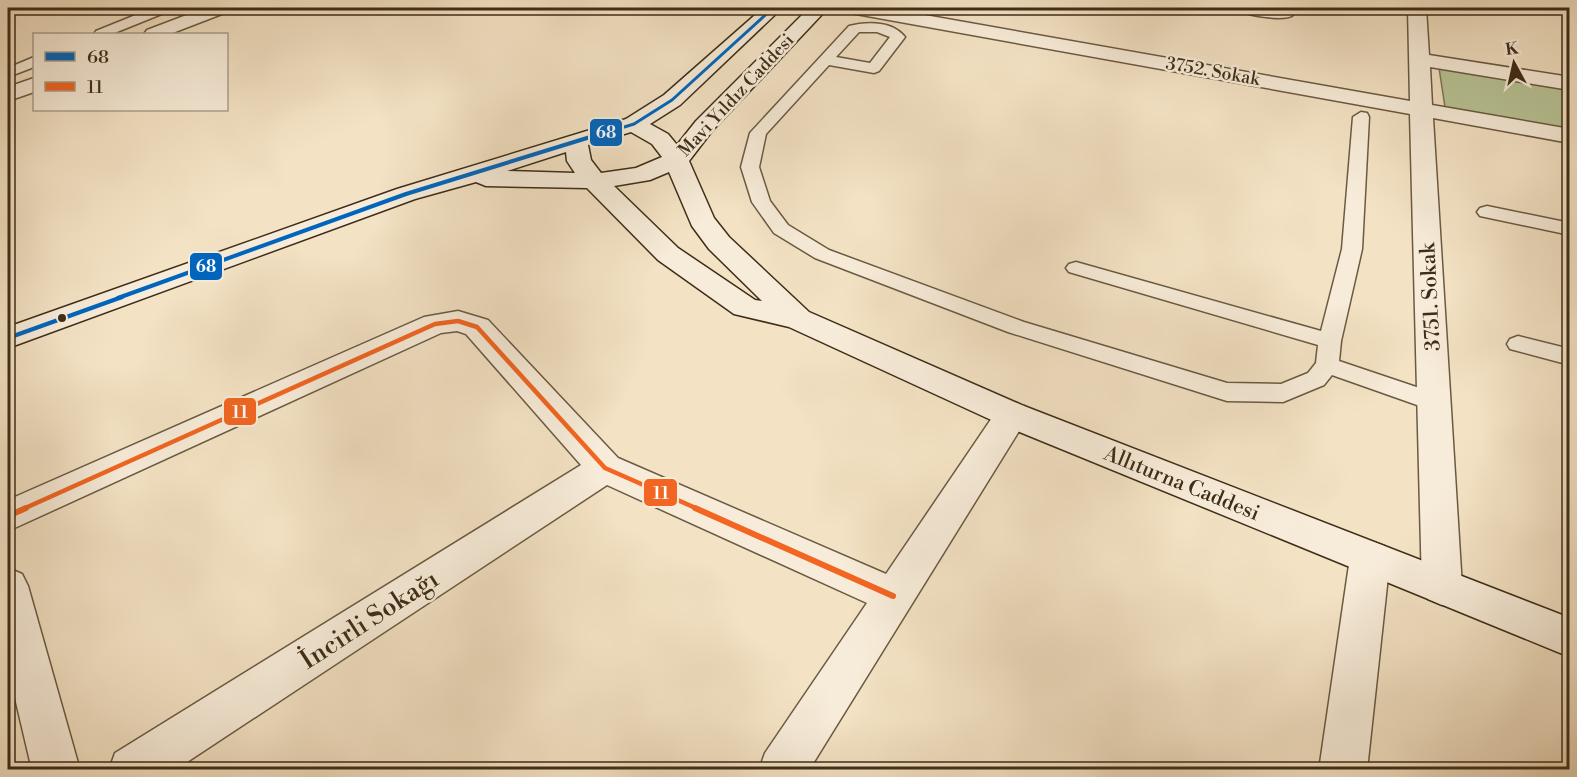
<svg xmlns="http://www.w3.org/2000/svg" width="1577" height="777" font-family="'Libre Bodoni',serif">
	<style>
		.green { fill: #b8c496; stroke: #7b7856; stroke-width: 1.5 }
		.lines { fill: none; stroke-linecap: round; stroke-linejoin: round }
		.lane-casing { stroke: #6b5a42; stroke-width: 3 }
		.street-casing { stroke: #6b5a42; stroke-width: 3 }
		.secondary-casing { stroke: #3e2d17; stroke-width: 3 }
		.lane { fill: #f7ecd9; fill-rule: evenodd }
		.street { fill: #f7ecd9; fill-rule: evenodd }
		.secondary { fill: #f7ecd9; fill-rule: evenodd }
		.bus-1-far2-casing { stroke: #f7ecd9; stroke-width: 6 }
		.bus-1-far1-casing { stroke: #f7ecd9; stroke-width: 8 }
		.bus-1-casing { stroke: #f7ecd9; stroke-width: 9 }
		.bus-2-far1-casing { stroke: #f7ecd9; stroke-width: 9 }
		.bus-2-casing { stroke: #f7ecd9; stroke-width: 10 }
		.bus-1-far2 { stroke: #0065bd; stroke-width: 3 }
		.bus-1-far1 { stroke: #0065bd; stroke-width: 4 }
		.bus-1 { stroke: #0065bd; stroke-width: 4.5 }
		.bus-2-far1 { stroke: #f26522; stroke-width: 4.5 }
		.bus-2 { stroke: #f26522; stroke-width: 6 }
		.bus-dot { fill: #3e2d17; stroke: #f7ecd9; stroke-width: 2 }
		.labels { text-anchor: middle; stroke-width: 5; stroke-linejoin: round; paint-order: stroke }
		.far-street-label { font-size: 18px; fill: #3e2d17; stroke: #f7ecd9 }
		.street-label { font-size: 21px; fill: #3e2d17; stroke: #f7ecd9 }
		.near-street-label { font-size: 26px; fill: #3e2d17; stroke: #f7ecd9 }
		.line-badge { stroke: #f7ecd9; stroke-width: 2 }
		.badge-label { font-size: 16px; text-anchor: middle; font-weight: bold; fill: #fff }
	</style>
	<rect width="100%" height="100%" fill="#f3e2c4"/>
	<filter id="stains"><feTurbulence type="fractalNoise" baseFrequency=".00333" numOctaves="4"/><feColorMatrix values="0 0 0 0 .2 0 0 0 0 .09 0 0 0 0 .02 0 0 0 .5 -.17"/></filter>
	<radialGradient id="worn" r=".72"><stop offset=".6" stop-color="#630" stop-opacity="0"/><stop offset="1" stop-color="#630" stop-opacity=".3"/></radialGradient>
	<path class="green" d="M 1439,68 L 1569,90 L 1569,129 L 1445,107 Z"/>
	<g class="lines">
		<defs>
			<path id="lane" d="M 153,8 L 171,8 L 169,11 L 112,34 L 94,34 L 96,31 Z
				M 1234,8 L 1264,8 L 1291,12 L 1293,15 C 1286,22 1242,15 1234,8 Z
				M 859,24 C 875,22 894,23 905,37 L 879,71 L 874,73 L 829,65 L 766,134 L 759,167 L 770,201 L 788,225 L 829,250 L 1024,322 L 1227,383 L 1281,384 L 1308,373 L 1316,363 L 1318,345 L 1069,272 L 1066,268 L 1069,264 L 1076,262 L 1321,331 L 1342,249 L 1353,117 L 1361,112 L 1367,113 L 1369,117 L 1362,249 L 1341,341 L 1339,361 L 1443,396 L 1446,402 L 1443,408 L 1434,411 L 1332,375 L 1324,385 L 1283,402 L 1227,401 L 1008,332 L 815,258 L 774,233 L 752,202 L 741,167 L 750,133 L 849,26 ZM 859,32 L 877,32 L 890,37 L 870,63 L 836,57 Z
				M 34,57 L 34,67 L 8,77 L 8,68 Z
				M 1487,206 L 1570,223 L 1570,235 L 1480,216 L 1477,212 L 1480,208 Z
				M 1518,336 L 1570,349 L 1570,365 L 1510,349 L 1507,344 L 1510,339 Z"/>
			<path id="street" d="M 205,8 L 229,8 L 227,12 L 170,34 L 144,34 L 147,30 Z
				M 847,8 L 885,8 L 1410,101 L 1408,8 L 1426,8 L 1429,55 L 1570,77 L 1570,90 L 1430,67 L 1432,105 L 1570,129 L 1570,143 L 1433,118 L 1462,587 L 1456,599 L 1442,605 L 1428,599 L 1422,587 L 1410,114 L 856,14 L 849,12 Z
				M 34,78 L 34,92 L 8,101 L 8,87 Z
				M 458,311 L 488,320 L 618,458 L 886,574 L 1000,406 L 1012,403 L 1024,406 L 1029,415 L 809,770 L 759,770 L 765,753 L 867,603 L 607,485 L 175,770 L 109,770 L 115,753 L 581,465 L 466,334 L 457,331 L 441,333 L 8,531 L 8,500 L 424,317 Z
				M 1370,541 L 1384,546 L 1390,558 L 1367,770 L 1319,770 L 1350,558 L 1356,546 Z
				M 8,568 L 22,574 L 28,586 L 80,770 L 32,770 L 8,668 Z"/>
			<path id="secondary" d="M 763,8 L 782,8 L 680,105 L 650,124 L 668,134 L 677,145 L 696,121 L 809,8 L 828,8 L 712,131 L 689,161 L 714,218 L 729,237 L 809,312 L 1024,406 L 1570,618 L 1570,657 L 1000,424 L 789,327 L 734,314 L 658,260 L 587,188 L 486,186 L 476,182 L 415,199 L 8,348 L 8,327 L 397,189 L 626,119 L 664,95 ZM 631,132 L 652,144 L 662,157 L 636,168 L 601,173 L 591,160 L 588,145 ZM 566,152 L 567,161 L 575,173 L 507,171 ZM 669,172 L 692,226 L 709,249 L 762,301 L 755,300 L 678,248 L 614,186 L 650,180 Z"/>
		</defs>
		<use href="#lane" class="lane-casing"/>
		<use href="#street" class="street-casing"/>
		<use href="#secondary" class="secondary-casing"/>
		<use href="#lane" class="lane"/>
		<use href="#street" class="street"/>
		<use href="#secondary" class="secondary"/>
		<defs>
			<path id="bus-1-far2" d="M 608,132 L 634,124 L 672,100 L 773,8"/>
			<path id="bus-1-far1" d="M 118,298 L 406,194 L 613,130"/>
			<path id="bus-1" d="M 8,338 L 122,297"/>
			<path id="bus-2-far1" d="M 23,509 L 435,324 L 458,321 L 477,327 L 605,468 L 698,509"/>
			<path id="bus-2" d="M 695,508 L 893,596
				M 8,516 L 26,508"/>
		</defs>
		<use href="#bus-1-far2" class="bus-1-far2-casing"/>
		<use href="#bus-1-far1" class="bus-1-far1-casing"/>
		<use href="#bus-1" class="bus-1-casing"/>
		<use href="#bus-2-far1" class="bus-2-far1-casing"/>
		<use href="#bus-2" class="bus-2-casing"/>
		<use href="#bus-1-far2" class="bus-1-far2"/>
		<use href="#bus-1-far1" class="bus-1-far1"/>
		<use href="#bus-1" class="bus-1"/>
		<use href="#bus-2-far1" class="bus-2-far1"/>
		<use href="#bus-2" class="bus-2"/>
	</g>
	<circle class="bus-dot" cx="62" cy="318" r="5"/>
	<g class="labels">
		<g class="far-street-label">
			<text transform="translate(1213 71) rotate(10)" y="6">3752. Sokak</text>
			<text transform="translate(736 95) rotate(-47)" y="6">Mavi Yıldız Caddesi</text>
		</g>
		<g class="street-label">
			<text transform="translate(1430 297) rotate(-93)" y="7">3751. Sokak</text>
			<text transform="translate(1182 483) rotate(22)" y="7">Allıturna Caddesi</text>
		</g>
		<g class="near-street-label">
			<text transform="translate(369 619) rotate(-33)" y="9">İncirli Sokağı</text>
		</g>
	</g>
	<g class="line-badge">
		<rect x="589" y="118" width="34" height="29" rx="6" fill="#0065bd"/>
		<rect x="189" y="252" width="34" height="29" rx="6" fill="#0065bd"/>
		<rect x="223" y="397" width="34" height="29" rx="6" fill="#f26522"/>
		<rect x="643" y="478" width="35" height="29" rx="6" fill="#f26522"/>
	</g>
	<g class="badge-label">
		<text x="606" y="138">68</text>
		<text x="206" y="272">68</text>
		<text x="240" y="418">11</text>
		<text x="661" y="499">11</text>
	</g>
	<rect width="1577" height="777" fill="none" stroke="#f3e2c4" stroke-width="30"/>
	<rect x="9" y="9" width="1559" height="759" fill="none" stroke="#3e2d17" stroke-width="3"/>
	<rect x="15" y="15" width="1547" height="747" fill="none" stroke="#3e2d17" stroke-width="1.5"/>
	<rect x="33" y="33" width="195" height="78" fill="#f7ecd9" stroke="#ada08b" stroke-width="1.5"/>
	<rect x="45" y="52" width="30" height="9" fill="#0065bd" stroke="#ada08b" stroke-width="1.5"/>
	<text x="87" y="63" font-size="18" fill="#3e2d17">68</text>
	<rect x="45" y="82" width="30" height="9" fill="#f26522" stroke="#ada08b" stroke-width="1.5"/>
	<text x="87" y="93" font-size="18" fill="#3e2d17">11</text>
	<g transform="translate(1514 63) rotate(352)" stroke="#f7ecd9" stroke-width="4.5" paint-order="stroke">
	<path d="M0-4.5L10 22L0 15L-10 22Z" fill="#3e2d17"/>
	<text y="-9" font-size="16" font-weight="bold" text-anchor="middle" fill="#3e2d17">K</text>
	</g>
	<rect width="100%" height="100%" filter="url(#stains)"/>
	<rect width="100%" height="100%" fill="url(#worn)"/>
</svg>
